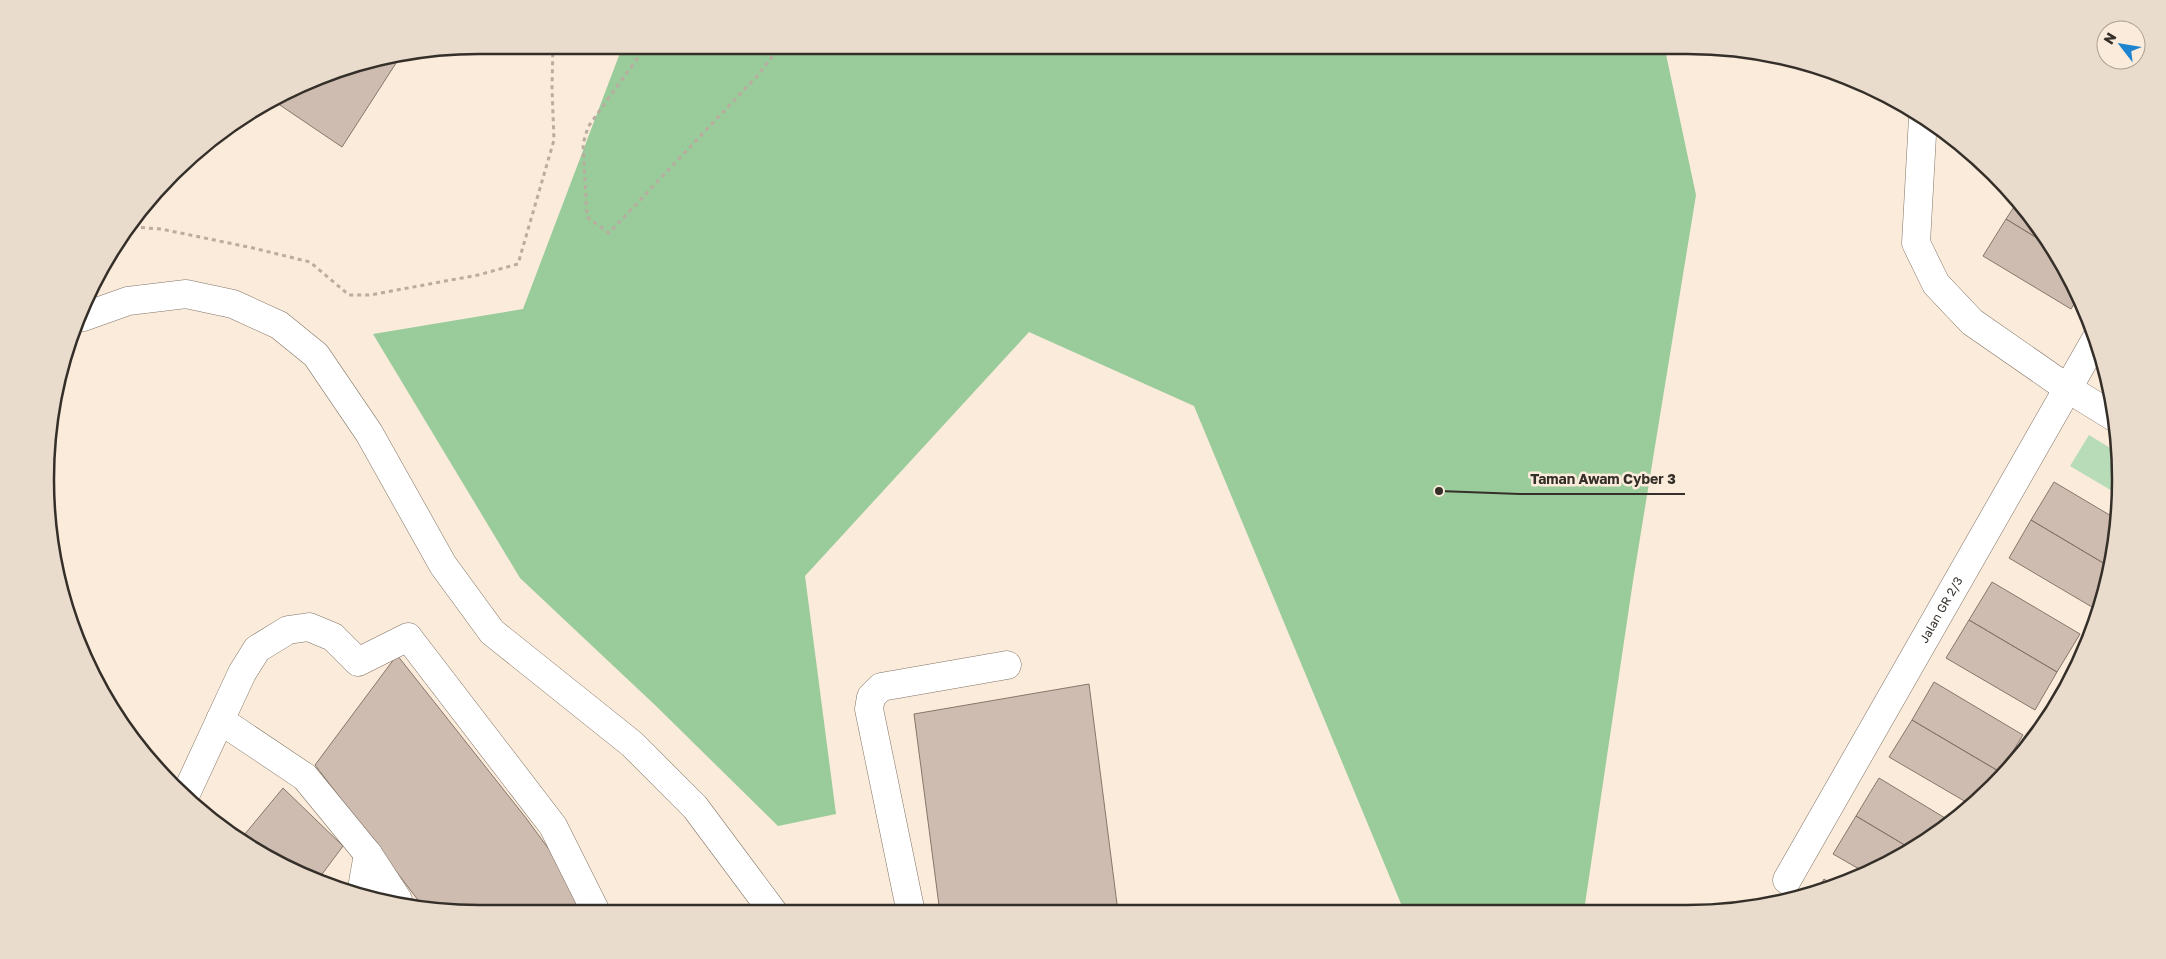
<svg xmlns="http://www.w3.org/2000/svg" width="2166" height="959" font-family="'Golos Text',sans-serif">
	<style>
		.green { fill: #b8dbb8 }
		.forest { fill: #9acb9b }
		.building { fill: #cfbcb0; stroke: #87766a }
		.lines { fill: none; stroke-linecap: round; stroke-linejoin: round }
		.minor-casing { stroke: #827466; stroke-width: 29 }
		.path { stroke: #b9ada0; stroke-width: 3; stroke-dasharray: 4 4; stroke-linecap: butt }
		.minor { stroke: #fff; stroke-width: 28 }
		.labels { text-anchor: middle; stroke-width: 5; stroke-linejoin: round; paint-order: stroke }
		.street-label { font-size: 12px; fill: #352f29; stroke: #faebda }
		.rim { fill: none; stroke: #352f29; stroke-width: 2.5 }
		.leader { fill: none; stroke: #352f29; stroke-width: 2 }
		.callout-dot { fill: #352f29; stroke: #faebda; stroke-width: 2 }
		.callout-label { font-size: 14px; text-anchor: middle; font-weight: bold; fill: #352f29; stroke: #faebda; stroke-width: 5; stroke-linejoin: round; paint-order: stroke }
	</style>
	<rect width="100%" height="100%" fill="#faebda"/>
	<path class="green" d="M 2089,435 L 2120,454 L 2119,495 L 2070,466 Z"/>
	<path class="forest" d="M 623,45 L 1664,45 L 1696,195 L 1633,581 L 1584,911 L 1404,911 L 1194,406 L 1029,332 L 805,576 L 836,814 L 778,826 L 656,706 L 520,578 L 373,334 L 523,309 Z"/>
	<path class="building" d="M 396,59 L 398,60 L 342,147 L 271,99 L 340,68 Z
		M 2018,201 L 2031,215 L 2050,246 L 2006,219 Z
		M 2006,219 L 2050,246 L 2079,296 L 2071,309 L 1983,256 Z
		M 2054,482 L 2118,520 L 2117,536 L 2110,567 L 2031,520 Z
		M 2031,520 L 2110,567 L 2102,603 L 2097,610 L 2009,558 Z
		M 1992,582 L 2080,634 L 2057,672 L 1969,620 Z
		M 1969,620 L 2057,672 L 2035,710 L 1946,658 Z
		M 397,655 L 526,818 L 559,863 L 589,914 L 480,914 L 421,904 L 315,765 Z
		M 1934,682 L 2023,735 L 2000,772 L 1912,720 Z
		M 1089,684 L 1118,912 L 940,913 L 914,714 Z
		M 1912,720 L 2000,772 L 1973,806 L 1889,757 Z
		M 1879,778 L 1950,821 L 1908,847 L 1856,816 Z
		M 283,788 L 343,846 L 317,881 L 263,856 L 240,840 Z
		M 1856,816 L 1908,847 L 1866,873 L 1833,854 Z
		M 1824,879 L 1835,886 L 1817,891 Z"/>
	<g class="lines">
		<defs>
			<g id="minor">
				<path d="M 1923,117 L 1916,243 L 1936,284 L 1972,322 L 2067,388 L 2114,417"/>
				<path d="M 83,317 L 128,301 L 186,294 L 233,304 L 279,325 L 316,355 L 369,433 L 443,565 L 492,632 L 632,744 L 695,807 L 774,913"/>
				<path d="M 220,720 L 305,777 L 368,854 L 398,900"/>
				<path d="M 185,796 L 242,673 L 257,649 L 288,630 L 309,627 L 333,637 L 358,662 L 408,637 L 553,826 L 597,914"/>
				<path id="s1" d="M 1787,880 L 2096,339"/>
				<path d="M 361,894 L 368,854"/>
				<path d="M 911,913 L 869,709 L 871,697 L 881,687 L 1007,665"/>
			</g>
		</defs>
		<use href="#minor" class="minor-casing"/>
		<path class="path" d="M 647,45 L 588,127 L 583,144 L 587,217 L 609,233 L 758,75 L 781,45
			M 133,227 L 161,229 L 253,248 L 310,262 L 349,295 L 370,295 L 478,275 L 518,264 L 554,140 L 552,88 L 553,45"/>
		<use href="#minor" class="minor"/>
	</g>
	<g class="labels">
		<g class="street-label">
			<text dy="4" stroke="none"><textPath href="#s1" startOffset="311">Jalan GR 2/3</textPath></text>
		</g>
	</g>
	<path d="M0 0H2166V959H0ZM479 54H1687A425 425 0 0 1 2112 479V480A425 425 0 0 1 1687 905H479A425 425 0 0 1 54 480V479A425 425 0 0 1 479 54Z" fill="#eadccc" fill-rule="evenodd"/>
	<path class="rim" d="M479 54H1687A425 425 0 0 1 2112 479V480A425 425 0 0 1 1687 905H479A425 425 0 0 1 54 480V479A425 425 0 0 1 479 54Z"/>
	<path class="leader" d="M1439 491L1520 494H1685"/>
	<circle class="callout-dot" cx="1439" cy="491" r="5"/>
	<g class="callout-label">
		<text x="1603" y="484">Taman Awam Cyber 3</text>
	</g>
	<g transform="translate(2121 45) rotate(301)"><circle r="24" fill="#faebda" stroke="#aba093"/>
	<path d="M0-4L9 19L0 12L-9 19Z" fill="#1d85cf"/>
	<text y="-8" font-size="14" font-weight="bold" text-anchor="middle" fill="#352f29">N</text>
	</g>
</svg>
